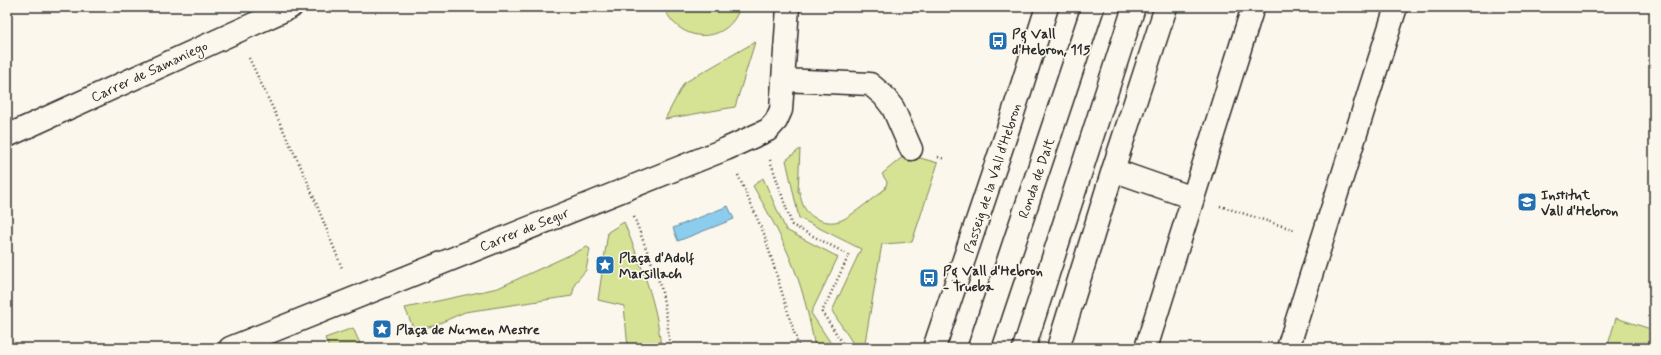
<svg xmlns="http://www.w3.org/2000/svg" width="1661" height="355" font-family="Mynerve,sans-serif">
	<style>
		.green { fill: #d6e294; stroke: #808660 }
		.water { fill: #8ccced; stroke: #658c9f }
		.lines { fill: none; stroke-linecap: round; stroke-linejoin: round }
		.minor-casing { stroke: #2b2b2b; stroke-width: 25 }
		.highway-casing { stroke: #2b2b2b; stroke-width: 25 }
		.path { stroke: #2b2b2b; stroke-width: 2.5; stroke-dasharray: 1 3; stroke-linecap: butt }
		.minor { stroke: #fbf7ec; stroke-width: 22 }
		.highway { stroke: #fbf7ec; stroke-width: 22 }
		.labels { text-anchor: middle; stroke-width: 3.5; stroke-linejoin: round; paint-order: stroke }
		.poi-label { font-size: 14px; font-weight: bold; fill: #2b2b2b; stroke: #fbf7ec; text-anchor: start }
		.street-label { font-size: 14px; fill: #2b2b2b; stroke: #fbf7ec }
	</style>
	<rect width="100%" height="100%" fill="#fbf7ec"/>
	<filter id="ink" filterUnits="userSpaceOnUse"><feTurbulence type="fractalNoise" baseFrequency=".025" numOctaves="2"/><feDisplacementMap in="SourceGraphic" scale="8" xChannelSelector="R" yChannelSelector="G"/><feConvolveMatrix kernelMatrix="1 2 1 2 8 2 1 2 1" color-interpolation-filters="sRGB"/></filter>
	<g filter="url(#ink)">
		<path class="green" d="M 664,7 L 740,7 C 728,46 678,44 664,7 Z
			M 755,42 L 735,107 L 665,119 L 684,83 Z
			M 800,149 L 798,192 L 800,192 C 801,204 805,212 815,218 C 823,222 833,224 842,220 C 853,215 874,197 885,189 L 887,182 L 882,174 L 906,154 L 938,163 L 912,242 L 882,244 L 864,348 L 856,348 L 832,311 L 861,249 L 799,218 L 786,160 Z
			M 763,178 L 786,230 L 838,257 L 811,313 L 834,348 L 815,348 C 810,321 804,293 794,268 C 783,239 768,212 753,186 Z
			M 624,222 C 641,266 657,301 661,348 L 628,348 L 624,306 L 598,300 L 608,232 Z
			M 587,247 L 590,249 L 586,270 L 575,283 L 572,296 L 465,312 L 433,326 L 414,330 L 405,308 L 498,288 Z
			M 1616,318 L 1654,330 L 1654,348 L 1607,348 Z
			M 353,328 L 362,348 L 329,348 L 325,338 Z"/>
		<path class="water" d="M 728,206 L 734,219 L 678,241 L 673,228 Z"/>
		<g class="lines">
			<defs>
				<path id="minor" d="M 783,80 L 870,84 L 883,95 L 893,108 L 911,149
					M 7,136 L 291,7
					M 1113,170 L 1193,198
					M 230,348 L 726,149 L 768,130 L 776,121 L 781,110 L 788,7
					M 934,348 L 1008,129 L 1047,7
					M 1058,348 L 1113,170 L 1166,7
					M 1146,348 L 1253,7
					M 1288,348 L 1396,7"/>
				<path id="highway" d="M 979,348 L 1093,7
					M 1024,348 L 1134,7"/>
			</defs>
			<use href="#minor" class="minor-casing"/>
			<use href="#highway" class="highway-casing"/>
			<path class="path" d="M 249,58 L 306,178 L 342,268
				M 938,157 L 945,159
				M 770,160 L 792,225 L 849,255 L 822,312 L 846,348
				M 738,175 L 764,234 L 799,348
				M 1220,206 L 1295,230
				M 634,217 L 661,287 L 667,319 L 670,348"/>
			<use href="#minor" class="minor"/>
			<use href="#highway" class="highway"/>
		</g>
	</g>
	<defs>
		<symbol id="bus-square" viewBox="-11 -11 22 22"><rect x="-9" y="-9" width="18" height="18" rx="4" fill="#1f6fb2" stroke="#fbf7ec"/><path d="M-5-6H5V4H4V6H2V4H-2V6H-4V4H-5ZM-3.5-4V0h7V-4ZM-3.5 1.2v1.5H-2V1.2ZM2 1.2v1.5H3.5V1.2Z" fill="#fff"/></symbol>
		<symbol id="school-square" viewBox="-11 -11 22 22"><rect x="-9" y="-9" width="18" height="18" rx="4" fill="#1f6fb2" stroke="#fbf7ec"/><path d="M0-5L7-2L0 1L-7-2ZM-4 1L0 2.5L4 1V4Q0 6-4 4Z" fill="#fff"/></symbol>
		<symbol id="sight-square" viewBox="-11 -11 22 22"><rect x="-9" y="-9" width="18" height="18" rx="4" fill="#1f6fb2" stroke="#fbf7ec"/><path d="M0-6L1.8-2.2L6-1.7L2.9 1.2L3.7 5.4L0 3.3L-3.7 5.4L-2.9 1.2L-6-1.7L-1.8-2.2Z" fill="#fff"/></symbol>
	</defs>
	<g fill-rule="evenodd">
		<use href="#bus-square" x="987" y="30" width="22" height="22"/>
		<use href="#school-square" x="1516" y="191" width="22" height="22"/>
		<use href="#sight-square" x="594" y="254" width="22" height="22"/>
		<use href="#bus-square" x="918" y="267" width="22" height="22"/>
		<use href="#sight-square" x="371" y="318" width="22" height="22"/>
	</g>
	<g class="labels">
		<g class="poi-label">
			<text x="1012" y="38">Pg Vall<tspan x="1012" dy="16">d'Hebron, 115</tspan></text>
			<text x="1541" y="199">Institut<tspan x="1541" dy="16">Vall d'Hebron</tspan></text>
			<text x="619" y="262">Plaça d'Adolf<tspan x="619" dy="16">Marsillach</tspan></text>
			<text x="943" y="275">Pg Vall d'Hebron<tspan x="943" dy="16">- Trueba</tspan></text>
			<text x="396" y="334">Plaça de Numen Mestre</text>
		</g>
		<g class="street-label">
			<text transform="translate(149 71) rotate(-25)" y="5">Carrer de Samaniego</text>
			<text transform="translate(992 178) rotate(-72)" y="5">Passeig de la Vall d'Hebron</text>
			<text transform="translate(1036 178) rotate(-71)" y="5">Ronda de Dalt</text>
			<text transform="translate(524 229) rotate(-22)" y="5">Carrer de Segur</text>
		</g>
	</g>
	<rect width="1661" height="355" fill="none" stroke="#fbf7ec" stroke-width="24"/>
	<rect x="12" y="12" width="1637" height="331" fill="none" stroke="#2b2b2b" stroke-width="1.5" filter="url(#ink)"/>
</svg>
